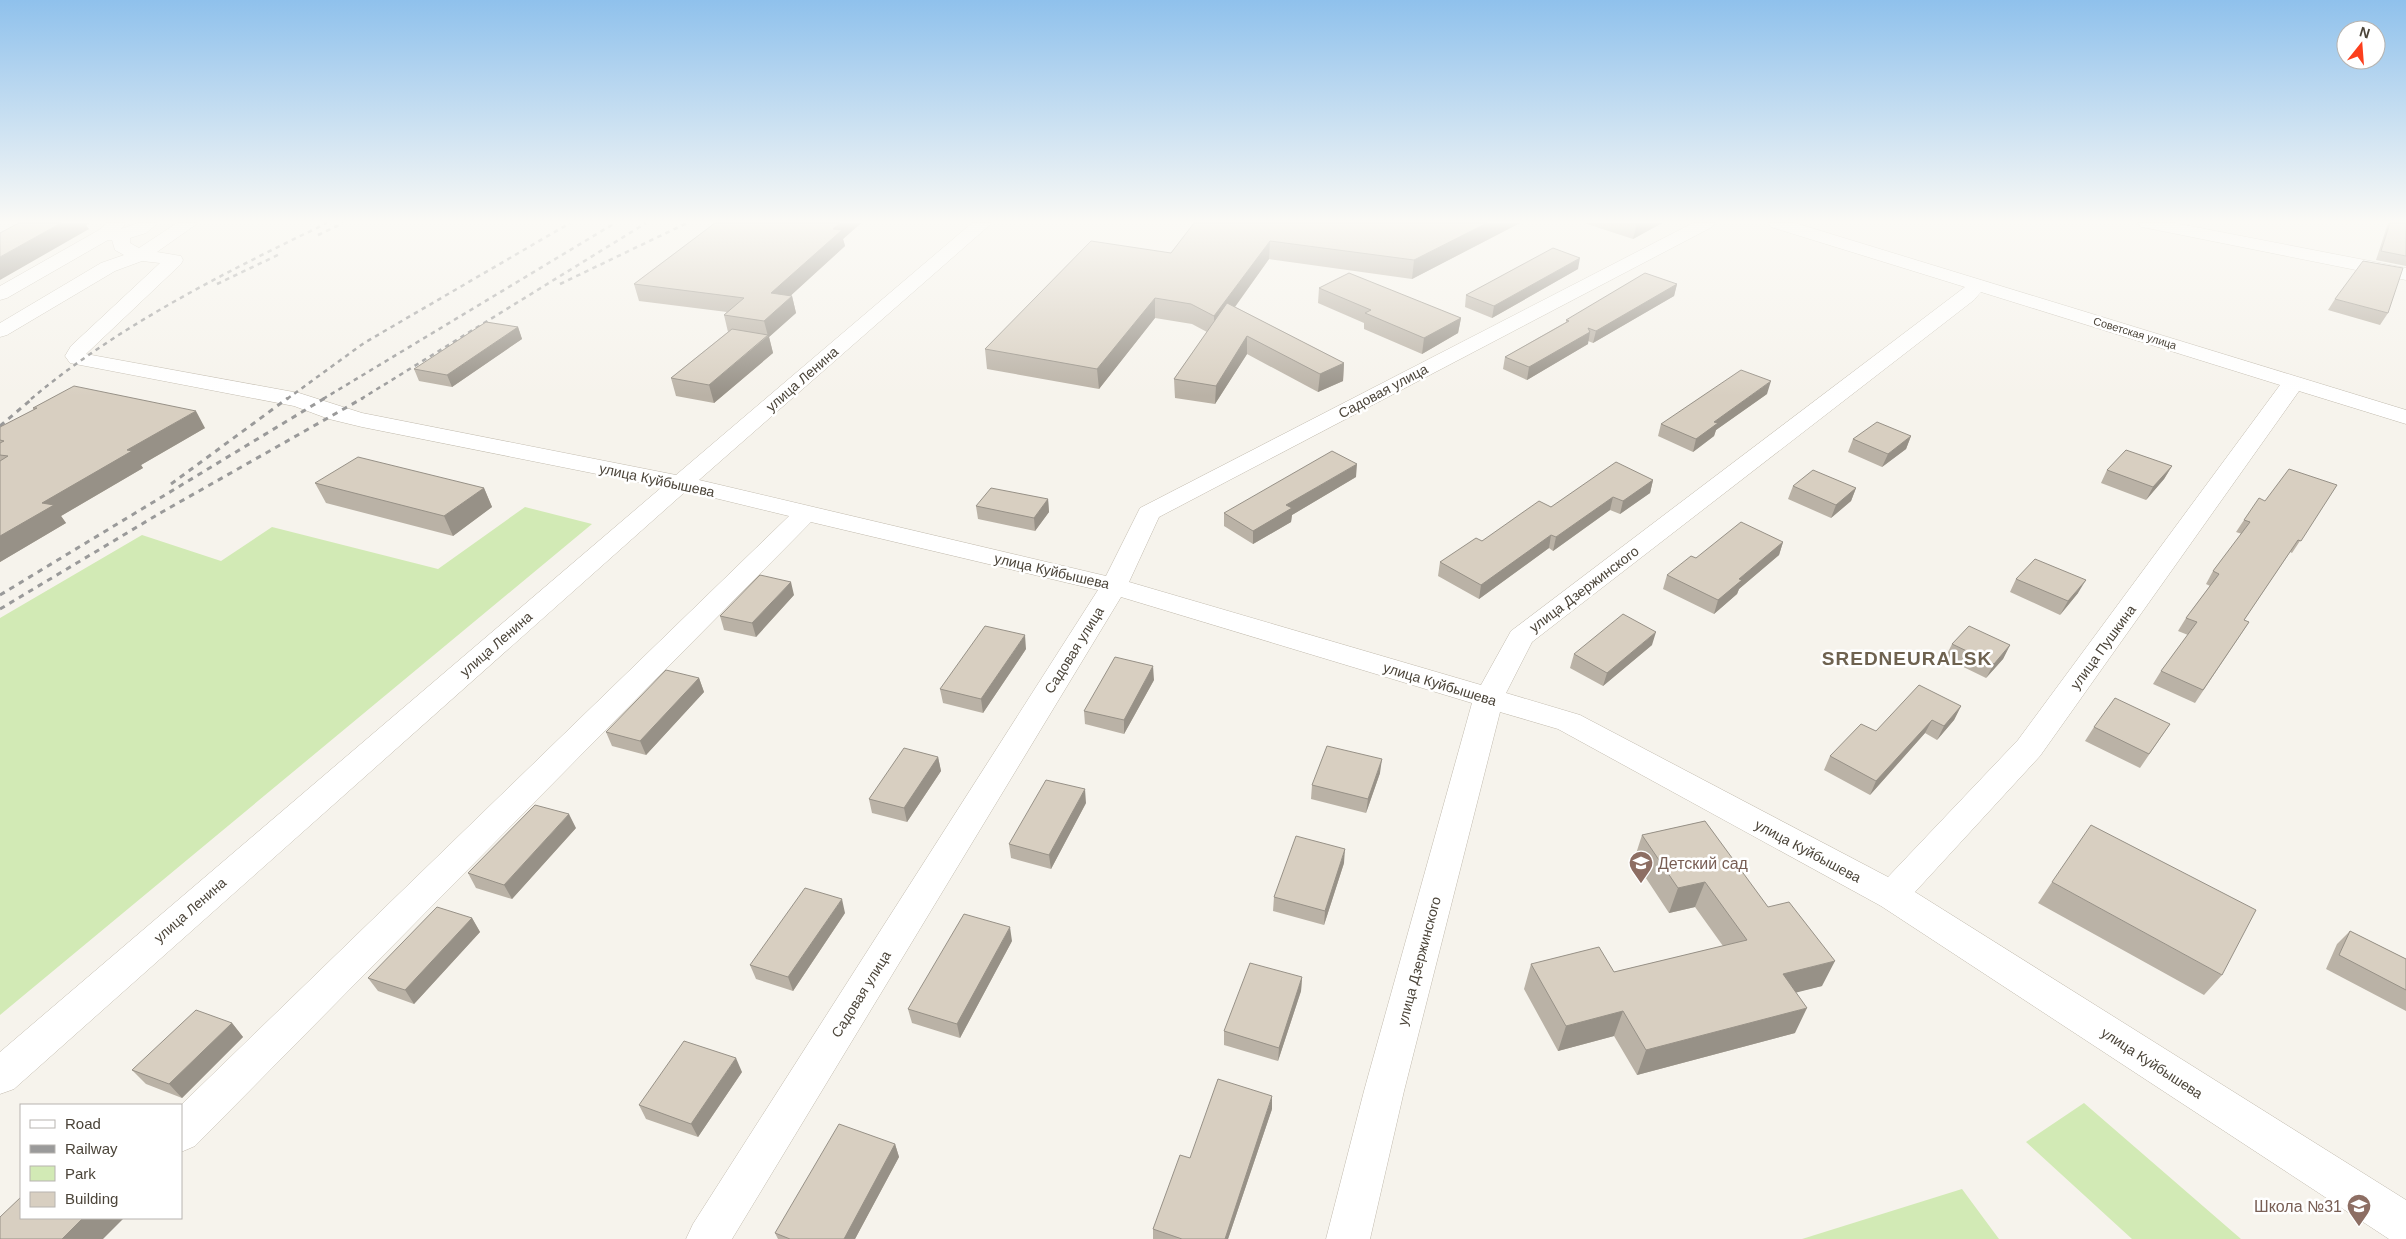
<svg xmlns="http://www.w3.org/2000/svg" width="2406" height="1239" font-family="Arial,sans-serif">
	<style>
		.green { fill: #d2eab5 }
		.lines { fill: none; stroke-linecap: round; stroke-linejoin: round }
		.minor-casing { stroke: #c2bbae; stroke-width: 1 }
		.minor { fill: #fff; fill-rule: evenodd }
		.rail-far1 { stroke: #9a9a9a; stroke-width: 2.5; stroke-dasharray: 4.5 4.5; stroke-linecap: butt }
		.rail { stroke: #9a9a9a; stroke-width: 3; stroke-dasharray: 5.5 5.5; stroke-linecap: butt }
		.wall { fill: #bab2a6 }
		.shaded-wall { fill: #979187 }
		.building { fill: #d8cfc1; stroke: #979187 }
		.labels { text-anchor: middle; stroke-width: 5; stroke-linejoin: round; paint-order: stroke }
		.far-street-label { font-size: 11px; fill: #4b4439; stroke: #fff }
		.street-label { font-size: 14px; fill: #4b4439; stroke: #fff }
		.near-education-label { font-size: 16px; fill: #785e54; stroke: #fff; text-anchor: start }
		.district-label { font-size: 19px; font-weight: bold; letter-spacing: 1px; fill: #6e6250; stroke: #fff }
	</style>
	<rect width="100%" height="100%" fill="#f6f3ec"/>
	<path class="green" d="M 525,507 L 592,524 L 0,1015 L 0,618 L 142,535 L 221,561 L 272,527 L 438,569 Z
		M 2084,1103 L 2241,1239 L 2132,1239 L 2026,1142 Z
		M 1962,1189 L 1999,1239 L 1802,1239 Z"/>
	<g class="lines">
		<defs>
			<path id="minor" d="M 107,223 L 126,223 L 121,229 L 138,223 L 158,223 L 146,233 L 130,238 L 130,243 L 139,248 L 177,223 L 198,223 L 157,252 L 181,256 L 183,260 L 181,264 L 86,354 L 299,393 L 362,413 L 676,475 L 972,223 L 992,223 L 699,480 L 1106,576 L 1140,508 L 1693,223 L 1715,223 L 1712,227 L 1159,517 L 1129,582 L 1481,685 L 1511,631 L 1965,287 L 1771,227 L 1768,223 L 1795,223 L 2406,410 L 2406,424 L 2299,391 L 2040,756 L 1915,892 L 2406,1200 L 2406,1239 L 2389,1239 L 1881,906 L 1558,729 L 1500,712 L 1404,1091 L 1370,1239 L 1326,1239 L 1364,1091 L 1472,703 L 1121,597 L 732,1239 L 686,1239 L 693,1224 L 1098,590 L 811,522 L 195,1146 L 181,1152 L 181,1105 L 789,516 L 686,491 L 14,1089 L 0,1094 L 0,1052 L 662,487 L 362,427 L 329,419 L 294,406 L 70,363 L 65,356 L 71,346 L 160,263 L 142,261 L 115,271 L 7,335 L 0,337 L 0,323 L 101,263 L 124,255 L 115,250 L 112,240 L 108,240 L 7,298 L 0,300 L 0,286 L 99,230 ZM 1981,292 L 2280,385 L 2018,740 L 1888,877 L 1580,715 L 1506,693 L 1532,642 L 1974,300 Z
				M 2138,223 L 2174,223 L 2406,268 L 2406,280 L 2147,228 L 2141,227 Z"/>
		</defs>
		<use href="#minor" class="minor-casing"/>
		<use href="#minor" class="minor"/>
		<path class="rail-far1" d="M 318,235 L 343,223
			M 217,284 L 282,253
			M 560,284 L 687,223
			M 31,399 C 119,325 224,273 327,223
			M 287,399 L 364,343 L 570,223
			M 323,399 L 615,223
			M 361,399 L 646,223"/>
		<path class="rail" d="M 0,426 L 33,398
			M 171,484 L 288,398
			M 0,595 L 325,398
			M 0,609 L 162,512 L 363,398"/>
	</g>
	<path class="wall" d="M 715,223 L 861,223 L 843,239 L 845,246 L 790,296 L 792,296 L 796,313 L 769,337 L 773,353 L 714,403 L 676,396 L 671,378 L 728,332 L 724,315 L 727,312 L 639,301 L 634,284 Z
		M 1194,223 L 1520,223 L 1412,279 L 1269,259 L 1235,307 L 1344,363 L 1343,381 L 1318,392 L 1247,354 L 1215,404 L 1175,398 L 1174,379 L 1207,332 L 1192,324 L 1155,318 L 1099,389 L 987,369 L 985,349 L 1171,253 Z
		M 1584,223 L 1662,223 L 1633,239 Z
		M 2388,223 L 2406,223 L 2406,266 L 2376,260 Z
		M 1578,269 L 1492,318 L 1465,307 L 1466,295 Z
		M 1677,284 L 1674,296 L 1593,343 L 1588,341 L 1588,344 L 1527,380 L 1503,369 L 1505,357 L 1566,322 L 1566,320 Z
		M 1319,288 L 1461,318 L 1458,333 L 1422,354 L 1364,329 L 1364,323 L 1318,303 Z
		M 2335,299 L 2388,313 L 2380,325 L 2328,310 Z
		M 518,327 L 522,339 L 452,387 L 419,381 L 414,369 Z
		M 1767,394 L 1716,430 L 1714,436 L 1693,452 L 1658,436 L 1661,424 Z
		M 33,408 L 205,428 L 141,465 L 143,468 L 61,516 L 66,523 L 0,562 L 0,427 L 34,410 Z
		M 1911,436 L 1906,449 L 1882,467 L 1848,452 L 1853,439 Z
		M 2172,466 L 2164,479 L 2146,500 L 2101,483 L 2107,470 Z
		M 1356,477 L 1292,515 L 1291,522 L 1253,544 L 1224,526 L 1224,513 Z
		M 1653,480 L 1650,493 L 1620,514 L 1610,510 L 1553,551 L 1549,548 L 1479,599 L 1438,576 L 1440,562 L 1551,507 Z
		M 315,483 L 484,488 L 492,507 L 453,536 L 326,503 Z
		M 2337,485 L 2292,553 L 2290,552 L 2244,620 L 2249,622 L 2195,703 L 2153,684 L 2161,671 L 2188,635 L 2178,631 L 2186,618 L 2210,586 L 2206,584 L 2213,571 L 2242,534 L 2236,532 L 2244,520 L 2265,501 Z
		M 1793,486 L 1856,488 L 1851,501 L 1831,518 L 1788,499 Z
		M 1048,499 L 1049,512 L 1035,531 L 978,519 L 976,506 Z
		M 1783,542 L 1779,555 L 1739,589 L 1737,594 L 1714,614 L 1663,589 L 1667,575 L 1696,558 Z
		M 2016,579 L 2078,593 L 2060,615 L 2010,592 Z
		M 794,595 L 756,637 L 724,630 L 720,616 Z
		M 1952,644 L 2010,645 L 2003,659 L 1986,678 L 1945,658 Z
		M 1652,645 L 1603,686 L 1570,668 L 1574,654 Z
		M 1026,649 L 983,713 L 943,703 L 940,689 Z
		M 699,678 L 704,692 L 646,755 L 612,746 L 606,732 Z
		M 1154,680 L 1124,734 L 1085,724 L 1084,711 Z
		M 1961,706 L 1954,720 L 1937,740 L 1925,733 L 1870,795 L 1824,770 L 1830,756 L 1876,731 Z
		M 2170,724 L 2140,768 L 2085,741 L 2094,727 Z
		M 938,757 L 941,771 L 907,822 L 872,813 L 869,799 Z
		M 1380,773 L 1366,813 L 1311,799 L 1312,785 Z
		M 1086,803 L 1051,869 L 1011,858 L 1009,844 Z
		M 1705,821 L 1822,986 L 1796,992 L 1795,1033 L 1637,1075 L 1614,1036 L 1558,1051 L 1524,989 L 1531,964 L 1614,972 L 1723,946 L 1695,907 L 1669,913 L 1634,860 L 1642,835 Z
		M 576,828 L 512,899 L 476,888 L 468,873 Z
		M 1344,863 L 1324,925 L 1273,911 L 1274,897 Z
		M 2052,882 L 2222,975 L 2204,995 L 2038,903 Z
		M 845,913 L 793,991 L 756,979 L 750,965 Z
		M 472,918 L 480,932 L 414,1004 L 378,991 L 368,978 Z
		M 2350,931 L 2406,959 L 2406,1011 L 2326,969 L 2337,944 Z
		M 1012,941 L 960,1038 L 912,1023 L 908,1009 Z
		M 1302,977 L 1301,991 L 1278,1061 L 1224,1045 L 1224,1031 Z
		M 232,1023 L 243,1037 L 182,1098 L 146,1084 L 132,1070 Z
		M 742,1072 L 698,1137 L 646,1119 L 639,1105 Z
		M 1272,1109 L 1228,1239 L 1153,1239 L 1153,1229 Z
		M 895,1144 L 899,1157 L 855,1239 L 778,1239 L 775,1233 Z"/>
	<path class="shaded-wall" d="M 61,223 L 90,223 L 86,225 L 89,229 L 0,280 L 0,257 Z
		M 840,223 L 861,223 L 843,239 L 845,246 L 775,310 L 771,293 L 833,229 Z
		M 1487,223 L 1520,223 L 1412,279 L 1414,260 Z
		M 1637,223 L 1662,223 L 1633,239 Z
		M 1270,241 L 1269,259 L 1214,336 L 1214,316 Z
		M 1580,258 L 1578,269 L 1492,318 L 1494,306 Z
		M 1677,284 L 1674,296 L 1593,343 L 1596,331 Z
		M 792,296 L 796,313 L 769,337 L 773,353 L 714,403 L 709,385 L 768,336 L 764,321 Z
		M 1155,298 L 1155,318 L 1099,389 L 1097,369 Z
		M 1461,318 L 1458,333 L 1422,354 L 1424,338 Z
		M 518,327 L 522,339 L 452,387 L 447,375 Z
		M 1590,332 L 1588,344 L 1527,380 L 1529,367 Z
		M 1247,336 L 1247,354 L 1215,404 L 1216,386 Z
		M 1344,363 L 1343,381 L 1318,392 L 1320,374 Z
		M 1771,381 L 1767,394 L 1716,430 L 1714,436 L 1693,452 L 1696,439 L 1714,422 Z
		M 196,411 L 205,428 L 141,465 L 143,468 L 61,516 L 66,523 L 0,562 L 0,536 L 42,503 L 127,450 Z
		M 1911,436 L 1906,449 L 1882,467 L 1888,454 Z
		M 1357,464 L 1356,477 L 1292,515 L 1291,522 L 1253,544 L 1253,531 L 1286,505 Z
		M 2172,466 L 2164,479 L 2146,500 L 2153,487 Z
		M 1653,480 L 1650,493 L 1620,514 L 1623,501 Z
		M 484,488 L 492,507 L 453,536 L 444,516 Z
		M 1856,488 L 1851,501 L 1831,518 L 1836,505 Z
		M 1613,497 L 1610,510 L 1553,551 L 1556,537 Z
		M 1048,499 L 1049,512 L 1035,531 L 1034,518 Z
		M 1551,535 L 1549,548 L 1479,599 L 1481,585 Z
		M 1783,542 L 1779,555 L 1739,589 L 1737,594 L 1714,614 L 1718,600 L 1739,579 Z
		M 2086,580 L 2078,593 L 2060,615 L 2068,601 Z
		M 791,582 L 794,595 L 756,637 L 752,623 Z
		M 1656,632 L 1652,645 L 1603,686 L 1607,673 Z
		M 1025,635 L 1026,649 L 983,713 L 981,699 Z
		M 2010,645 L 2003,659 L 1986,678 L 1994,664 Z
		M 1153,666 L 1154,680 L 1124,734 L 1124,720 Z
		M 699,678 L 704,692 L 646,755 L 640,741 Z
		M 1961,706 L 1954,720 L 1937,740 L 1944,726 Z
		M 1932,720 L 1925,733 L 1870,795 L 1876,781 Z
		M 938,757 L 941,771 L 907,822 L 904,808 Z
		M 1382,759 L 1380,773 L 1366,813 L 1368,799 Z
		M 1085,789 L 1086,803 L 1051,869 L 1049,855 Z
		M 569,814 L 576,828 L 512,899 L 504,885 Z
		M 1345,849 L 1344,863 L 1324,925 L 1325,911 Z
		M 1705,882 L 1695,907 L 1669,913 L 1678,888 Z
		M 842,899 L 845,913 L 793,991 L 788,977 Z
		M 472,918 L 480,932 L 414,1004 L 405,990 Z
		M 1010,927 L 1012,941 L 960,1038 L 957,1024 Z
		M 1835,961 L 1822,986 L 1771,999 L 1783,974 Z
		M 1302,977 L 1301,991 L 1278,1061 L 1279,1048 Z
		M 1807,1008 L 1795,1033 L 1637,1075 L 1646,1050 Z
		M 1623,1011 L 1614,1036 L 1558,1051 L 1566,1026 Z
		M 232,1023 L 243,1037 L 182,1098 L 169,1084 Z
		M 736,1058 L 742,1072 L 698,1137 L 691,1124 Z
		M 1272,1096 L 1272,1109 L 1228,1239 L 1225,1239 Z
		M 895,1144 L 899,1157 L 855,1239 L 844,1239 Z
		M 83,1218 L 124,1218 L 103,1239 L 62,1239 Z"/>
	<path class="building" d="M 19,223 L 61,223 L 0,257 L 0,233 Z
		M 715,223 L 840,223 L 833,229 L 842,230 L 771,293 L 792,296 L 764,321 L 724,315 L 744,298 L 634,284 Z
		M 1194,223 L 1487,223 L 1414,260 L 1270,241 L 1214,316 L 1191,304 L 1155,298 L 1097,369 L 985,349 L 1091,241 L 1171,253 Z
		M 2390,223 L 2406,223 L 2406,256 L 2381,251 Z
		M 1553,248 L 1580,258 L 1494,306 L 1466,295 Z
		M 2363,261 L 2403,268 L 2388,313 L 2335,299 Z
		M 1349,273 L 1461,318 L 1424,338 L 1365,313 L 1371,310 L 1319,288 Z
		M 1645,273 L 1677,284 L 1596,331 L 1588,328 L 1590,332 L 1529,367 L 1505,357 L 1569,321 L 1566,320 Z
		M 1227,303 L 1344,363 L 1320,374 L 1247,336 L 1216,386 L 1174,379 Z
		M 486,322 L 518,327 L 447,375 L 414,369 Z
		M 732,329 L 768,335 L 709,385 L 671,378 Z
		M 1741,370 L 1771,381 L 1714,422 L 1718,423 L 1696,439 L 1661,424 Z
		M 74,386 L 196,411 L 127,450 L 132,451 L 42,503 L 54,505 L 0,536 L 0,461 L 8,456 L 0,455 L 0,443 L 4,441 L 0,440 L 0,427 L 37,408 L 33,408 Z
		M 1877,422 L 1911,436 L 1888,454 L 1853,439 Z
		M 2126,450 L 2172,466 L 2153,487 L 2107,470 Z
		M 1332,451 L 1357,464 L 1286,505 L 1292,508 L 1253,531 L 1224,513 Z
		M 358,457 L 484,488 L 444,516 L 315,483 Z
		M 1616,462 L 1653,480 L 1623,501 L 1613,497 L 1556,537 L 1551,535 L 1481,585 L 1440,562 L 1476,538 L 1482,541 L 1539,501 L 1551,507 Z
		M 2289,469 L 2337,485 L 2301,541 L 2298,540 L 2244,620 L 2249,622 L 2203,690 L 2161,671 L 2197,622 L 2186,618 L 2219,574 L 2213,571 L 2250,522 L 2244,520 L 2259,498 L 2265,501 Z
		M 1813,470 L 1856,488 L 1836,505 L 1793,486 Z
		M 991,488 L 1048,499 L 1034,518 L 976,506 Z
		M 1741,522 L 1783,542 L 1739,579 L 1742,580 L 1718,600 L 1667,575 L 1691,556 L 1696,558 Z
		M 2035,559 L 2086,580 L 2068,601 L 2016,579 Z
		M 760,575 L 791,582 L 752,623 L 720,616 Z
		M 1623,614 L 1656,632 L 1607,673 L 1574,654 Z
		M 985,626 L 1025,635 L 981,699 L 940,689 Z
		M 1969,626 L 2010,645 L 1994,664 L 1952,644 Z
		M 1115,657 L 1153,666 L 1124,720 L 1084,711 Z
		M 666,670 L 699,678 L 640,741 L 606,732 Z
		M 1919,685 L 1961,706 L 1944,726 L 1932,720 L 1876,781 L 1830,756 L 1861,724 L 1876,731 Z
		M 2115,698 L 2170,724 L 2149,754 L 2094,727 Z
		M 1327,746 L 1382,759 L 1368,799 L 1312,785 Z
		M 904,748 L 938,757 L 904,808 L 869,799 Z
		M 1046,780 L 1085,789 L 1049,855 L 1009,844 Z
		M 535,805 L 569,814 L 504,885 L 468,873 Z
		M 1705,821 L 1768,907 L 1789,902 L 1835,961 L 1783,974 L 1807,1008 L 1646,1050 L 1623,1011 L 1566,1026 L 1531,964 L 1599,947 L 1614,972 L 1747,940 L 1705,882 L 1678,888 L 1642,835 Z
		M 2091,825 L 2256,910 L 2222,975 L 2052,882 Z
		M 1296,836 L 1345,849 L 1325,911 L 1274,897 Z
		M 805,888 L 842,899 L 788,977 L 750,965 Z
		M 437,907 L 472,918 L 405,990 L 368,978 Z
		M 964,914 L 1010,927 L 957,1024 L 908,1009 Z
		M 2350,931 L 2406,959 L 2406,990 L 2339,955 Z
		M 1250,963 L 1302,977 L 1279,1048 L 1224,1031 Z
		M 196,1010 L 232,1023 L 169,1084 L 132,1070 Z
		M 684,1041 L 736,1058 L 691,1124 L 639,1105 Z
		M 1218,1079 L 1272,1096 L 1225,1239 L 1182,1239 L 1153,1229 L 1180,1155 L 1190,1158 Z
		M 839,1124 L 895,1144 L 844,1239 L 790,1239 L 775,1233 Z
		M 21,1197 L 21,1218 L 83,1218 L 62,1239 L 0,1239 L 0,1217 Z"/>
	<linearGradient id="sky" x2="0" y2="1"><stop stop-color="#8fc1ec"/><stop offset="0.56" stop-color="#fbfaf6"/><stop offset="1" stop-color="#fbfaf6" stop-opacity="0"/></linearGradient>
	<rect width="2406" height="396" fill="url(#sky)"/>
	<defs>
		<symbol id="school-pin" viewBox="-11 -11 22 30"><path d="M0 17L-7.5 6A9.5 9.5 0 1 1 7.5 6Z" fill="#8d6e63" stroke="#fff"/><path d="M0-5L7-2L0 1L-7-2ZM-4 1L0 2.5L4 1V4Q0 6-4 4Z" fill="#fff"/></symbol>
	</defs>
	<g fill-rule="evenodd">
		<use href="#school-pin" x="1627" y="849" width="28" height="38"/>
		<use href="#school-pin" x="2345" y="1192" width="28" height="38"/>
	</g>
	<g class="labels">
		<g class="far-street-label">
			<text transform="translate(2135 333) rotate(17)" y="4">Советская улица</text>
		</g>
		<g class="street-label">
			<text transform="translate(802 379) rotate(-41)" y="5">улица Ленина</text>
			<text transform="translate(1383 391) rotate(-28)" y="5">Садовая улица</text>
			<text transform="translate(657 480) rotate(12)" y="5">улица Куйбышева</text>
			<text transform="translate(1052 571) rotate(13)" y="5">улица Куйбышева</text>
			<text transform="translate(1584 589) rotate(-37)" y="5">улица Дзержинского</text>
			<text transform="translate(496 644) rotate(-41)" y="5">улица Ленина</text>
			<text transform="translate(2103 647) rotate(-54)" y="5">улица Пушкина</text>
			<text transform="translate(1074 650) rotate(-58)" y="5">Садовая улица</text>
			<text transform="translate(1440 684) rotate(17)" y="5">улица Куйбышева</text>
			<text transform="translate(1808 851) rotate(28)" y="5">улица Куйбышева</text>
			<text transform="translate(190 910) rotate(-41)" y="5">улица Ленина</text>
			<text transform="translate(1419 961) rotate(-75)" y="5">улица Дзержинского</text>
			<text transform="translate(861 994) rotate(-58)" y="5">Садовая улица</text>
			<text transform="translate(2152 1063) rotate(33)" y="5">улица Куйбышева</text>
		</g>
		<g class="near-education-label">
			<text x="1658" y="869">Детский сад</text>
			<text x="2342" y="1212" text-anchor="end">Школа №31</text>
		</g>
		<g class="district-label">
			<text x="1907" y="665">SREDNEURALSK</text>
		</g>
	</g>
	<rect x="20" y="1104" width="162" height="115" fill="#ffffff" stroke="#b7b4b0"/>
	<rect x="30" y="1120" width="25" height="8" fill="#ffffff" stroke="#b7b4b0"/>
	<text x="65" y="1129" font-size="15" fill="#4b4439">Road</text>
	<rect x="30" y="1145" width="25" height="8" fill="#9a9a9a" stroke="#b7b4b0"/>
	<text x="65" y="1154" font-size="15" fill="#4b4439">Railway</text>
	<rect x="30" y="1166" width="25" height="15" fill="#d2eab5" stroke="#b7b4b0"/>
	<text x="65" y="1179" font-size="15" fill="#4b4439">Park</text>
	<rect x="30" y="1192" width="25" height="15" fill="#d8cfc1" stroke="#b7b4b0"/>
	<text x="65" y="1204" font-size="15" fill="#4b4439">Building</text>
	<g transform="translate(2361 45) rotate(17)"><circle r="24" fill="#ffffff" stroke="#b7b4b0"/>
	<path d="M0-4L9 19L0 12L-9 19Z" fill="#fc3f1d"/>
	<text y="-8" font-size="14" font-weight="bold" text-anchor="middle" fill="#4b4439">N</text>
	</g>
</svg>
